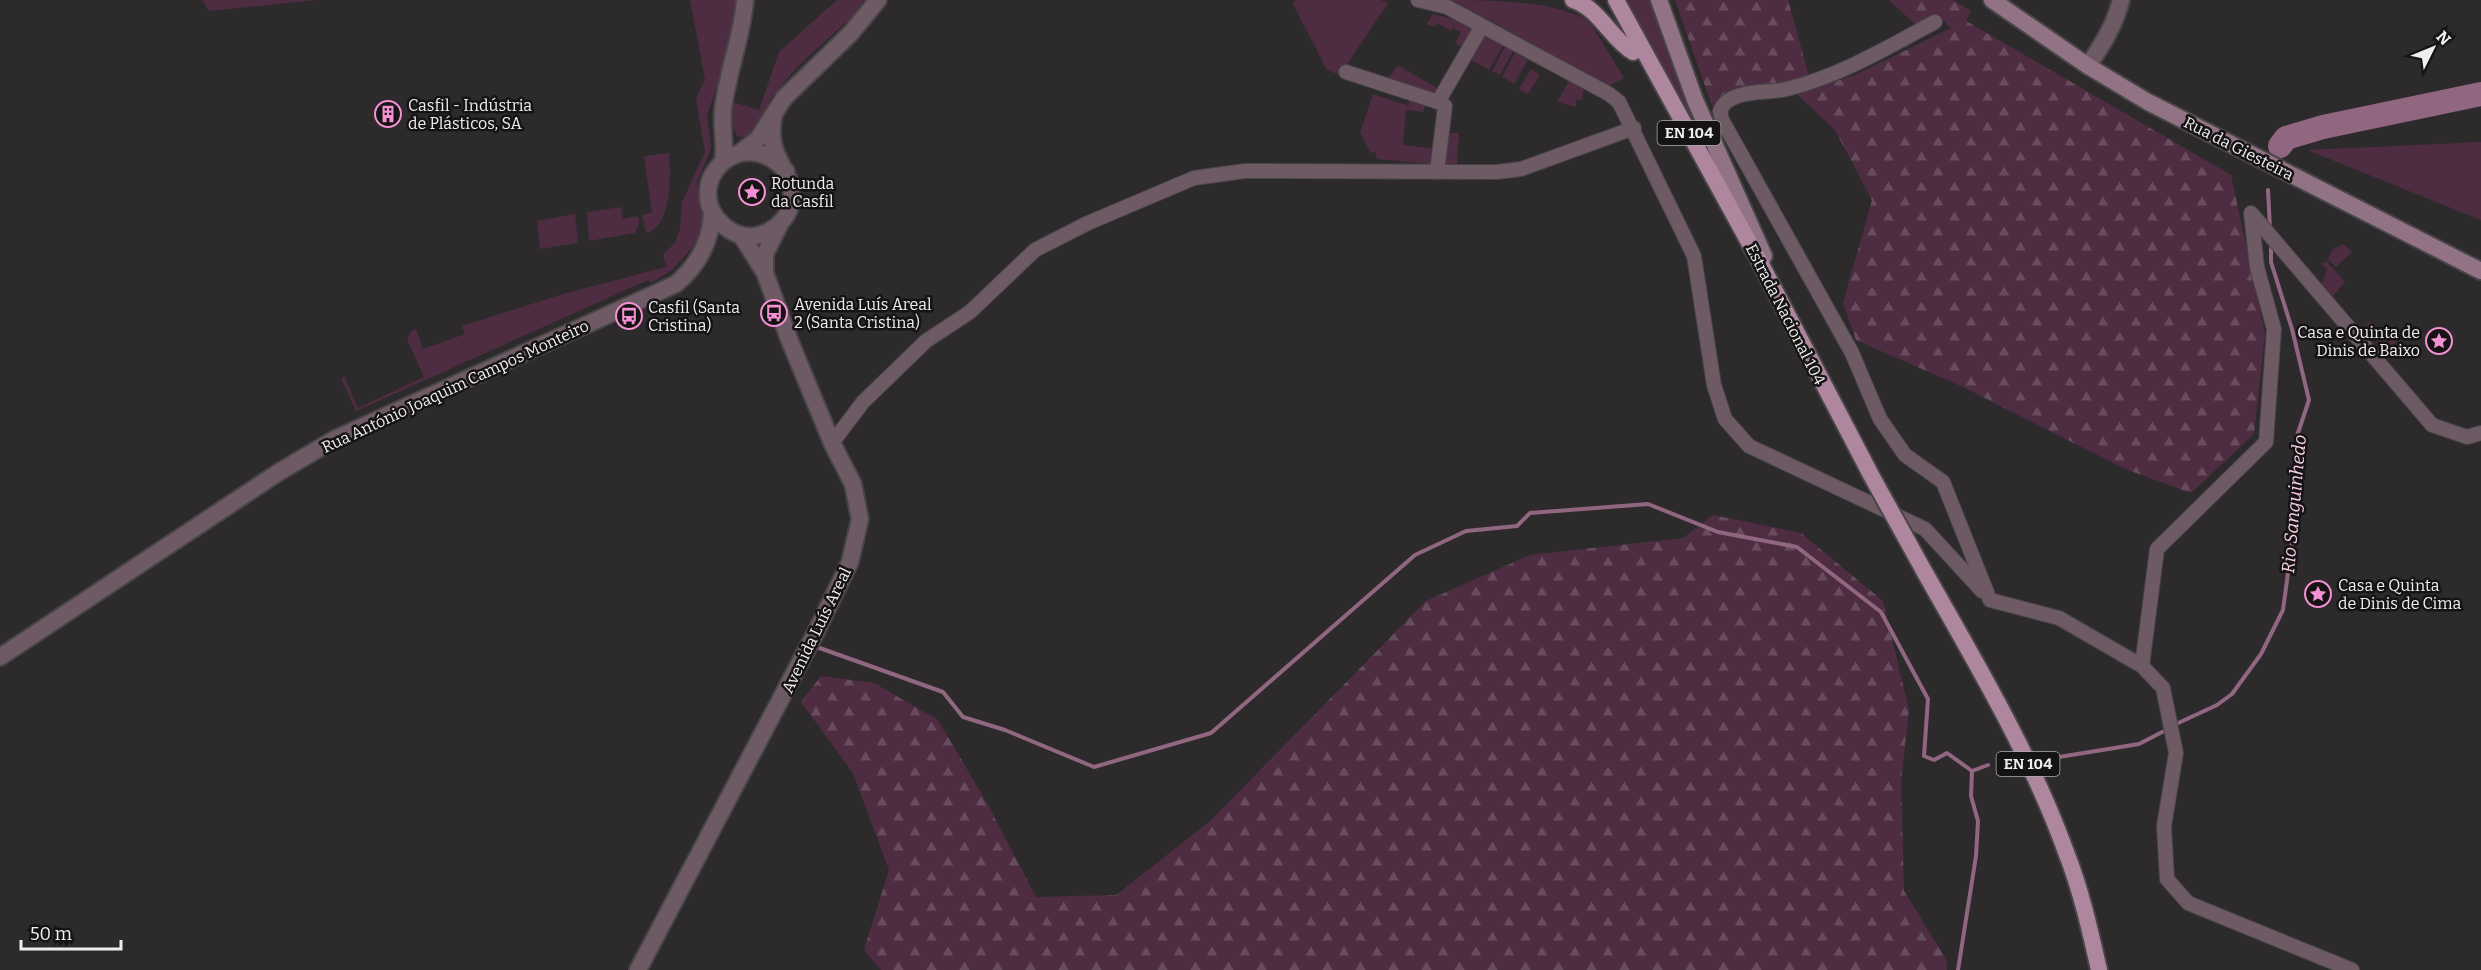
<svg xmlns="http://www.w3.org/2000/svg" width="2481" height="970" font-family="Bitter,serif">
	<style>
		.grass { fill: #4e2d42 }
		.forest { fill: url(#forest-firs) }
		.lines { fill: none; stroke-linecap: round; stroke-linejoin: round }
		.stream { stroke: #916681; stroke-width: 4 }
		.river { stroke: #916681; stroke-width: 24 }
		.minor-casing { stroke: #484547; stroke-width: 16 }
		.tertiary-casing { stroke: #484547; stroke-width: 20 }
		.secondary-casing { stroke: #484547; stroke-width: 20 }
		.primary-casing { stroke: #484547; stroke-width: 20 }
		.minor { stroke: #6d5a65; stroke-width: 14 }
		.tertiary { stroke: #6d5a65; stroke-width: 16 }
		.secondary { stroke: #927386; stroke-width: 16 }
		.primary { stroke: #ae879f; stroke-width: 16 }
		.primary-bridge-casing { stroke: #484547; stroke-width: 20; stroke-linecap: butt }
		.primary-bridge { stroke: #ae879f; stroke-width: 16 }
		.labels { text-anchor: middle; stroke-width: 5; stroke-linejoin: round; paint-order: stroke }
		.shield { fill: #151314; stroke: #aeacad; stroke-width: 1.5 }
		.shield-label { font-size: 15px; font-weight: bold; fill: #f0eeef }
		.poi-label { font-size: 16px; fill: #f0eeef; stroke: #151314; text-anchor: start }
		.street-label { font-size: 16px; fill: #f0eeef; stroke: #151314 }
		.water-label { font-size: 18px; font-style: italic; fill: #facfe9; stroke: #151314 }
	</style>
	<defs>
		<pattern id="forest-firs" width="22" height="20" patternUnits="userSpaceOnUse" patternTransform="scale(1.5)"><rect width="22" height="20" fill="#4e2d42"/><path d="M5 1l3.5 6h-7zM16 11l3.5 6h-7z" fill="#684c5e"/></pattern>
	</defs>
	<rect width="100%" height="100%" fill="#2d2a2c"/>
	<path class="grass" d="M 202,0 L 317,0 L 209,11 Z
		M 690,0 L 737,0 L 738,26 L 707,115 L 711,149 L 697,182 L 704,227 L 692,248 L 672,270 L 651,283 L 648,280 L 356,411 L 341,378 L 344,376 L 358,408 L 424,377 L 407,339 L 411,331 L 416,329 L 423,349 L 465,334 L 462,326 L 563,294 L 666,267 L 663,254 L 674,244 L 680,230 L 682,202 L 705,152 L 696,98 L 705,79 Z
		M 837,0 L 864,0 L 851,18 L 798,66 L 770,99 L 762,126 L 753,136 L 738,137 L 730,123 L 730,101 L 759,110 L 779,52 Z
		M 1298,0 L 1380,0 L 1388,3 L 1340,75 L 1327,70 L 1292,2 Z
		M 1444,0 C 1486,0 1550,0 1585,19 C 1596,28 1615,64 1624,78 L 1608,86 L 1491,21 Z
		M 1626,0 L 1652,0 L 1713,158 Z
		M 1433,14 L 1470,23 L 1474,30 L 1464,49 L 1455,43 L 1461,32 L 1453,28 L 1451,31 L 1437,23 L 1434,27 L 1427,24 Z
		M 1485,31 L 1505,42 L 1489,70 L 1469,59 Z
		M 1505,47 L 1513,51 L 1500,75 L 1492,71 Z
		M 1515,53 L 1528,60 L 1514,84 L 1502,77 Z
		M 1398,65 L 1440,90 L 1430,94 L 1386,81 Z
		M 1531,69 L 1540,75 L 1528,94 L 1519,89 Z
		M 1570,79 L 1584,87 L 1582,100 L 1576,100 L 1576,107 L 1557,102 Z
		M 1373,94 L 1409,106 L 1409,98 L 1425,103 L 1424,112 L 1406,110 L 1403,145 L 1434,149 L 1432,164 L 1377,159 L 1375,152 L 1371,153 L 1360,133 Z
		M 1448,133 L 1459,133 L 1457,164 L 1443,164 Z
		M 2481,142 L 2481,220 L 2307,150 Z
		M 669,153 C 671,174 672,228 646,233 L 642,215 L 652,212 L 644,156 Z
		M 621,207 L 623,219 L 638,216 L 639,223 L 635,233 L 589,241 L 587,212 Z
		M 575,214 L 578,243 L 540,249 L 537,221 Z
		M 2344,244 L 2352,252 L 2336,267 L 2328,259 L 2333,249 Z
		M 2327,262 L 2345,282 L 2333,296 L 2322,284 L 2327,269 L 2321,263 Z
		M 2370,322 L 2388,343 L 2405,328 L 2388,354 L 2365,327 Z"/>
	<path class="forest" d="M 1675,0 L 1788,0 L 1809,76 L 1712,106 Z
		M 1889,0 L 1953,0 L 1971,11 L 1966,21 L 2231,175 L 2265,334 L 2254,434 L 2191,493 L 2125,469 L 1963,387 L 1856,340 L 1843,303 L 1872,200 L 1835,130 L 1797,94 L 1855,75 L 1951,28 L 1939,16 L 1917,26 Z
		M 1713,515 L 1801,533 L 1883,601 L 1909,710 L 1901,782 L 1904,891 L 1946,959 L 1947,970 L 881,970 L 864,950 L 889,870 L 853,773 L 801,702 L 821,676 L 874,683 L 938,720 L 987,803 L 1036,897 L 1116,895 L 1210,821 L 1426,601 L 1530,555 L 1683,538 Z"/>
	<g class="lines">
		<path class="stream" d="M 2268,190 L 2270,228
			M 814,646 L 943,692 L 963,717 L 1005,730 L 1094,767 L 1211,733 L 1415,555 L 1466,531 L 1517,526 L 1530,513 L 1648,504 L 1718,532 L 1797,547 L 1881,612 L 1928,699 L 1924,756 L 1934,760 L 1947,753 L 1972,771
			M 2174,725 L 2217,705 L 2232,694 L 2261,654 L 2283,610 L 2296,513 L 2297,436 L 2309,400 L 2292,329 L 2271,262 L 2271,241
			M 2059,757 L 2139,744 L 2168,729
			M 1958,970 L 1976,856 L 1978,821 L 1971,796 L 1972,771 L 1988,765"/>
		<path class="river" d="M 2280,146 L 2286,138 L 2323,127 L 2481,94"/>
		<defs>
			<path id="minor" d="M 1418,0 L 1447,7 L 1609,94 L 1619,102 L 1694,256 L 1714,385 L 1725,419 L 1749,446 L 1925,529 L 1982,591
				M 1935,22 C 1888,47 1840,76 1787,89 C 1767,94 1729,88 1720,111 L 1722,120 L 1852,353 L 1880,419 L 1905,455 L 1943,482 L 1990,600 L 2059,618 L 2142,666 L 2163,688 L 2176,753 L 2164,826 L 2167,879 L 2188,903 L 2352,970
				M 1346,72 L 1438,102 L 1482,26
				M 1437,172 L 1445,106
				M 2251,213 L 2432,425 L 2467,437 L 2481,433
				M 832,443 L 863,402 L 926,341 L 970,312 L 1035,250 L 1088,223 L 1194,178 L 1245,171 L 1497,172 L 1521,169 L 1634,128
				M 2142,666 L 2157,549 L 2266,442 L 2274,329 L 2257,267 L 2251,213"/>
			<path id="tertiary" d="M 2088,66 C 2102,45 2115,25 2121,0
				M 774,114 C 771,128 771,142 777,155 C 785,174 798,188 789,210 C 783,224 769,234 754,236 C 743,237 732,233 724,226 C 678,187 740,119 786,171
				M 741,152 L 758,139 L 784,98 L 851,33 L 878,0
				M 723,161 C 726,143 721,127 723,110 C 727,73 742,38 745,0
				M 765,273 L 765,254 L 780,224
				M 0,657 L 279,472 L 335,439 L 676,284 C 698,265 711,241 712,213
				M 638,970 L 816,632 L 850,562 L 860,519 L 853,484 L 832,443 L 789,339 L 765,273 L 741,235"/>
			<path id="secondary" d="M 1659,0 L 1695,100 L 1764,256
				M 1992,0 L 2088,66 L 2148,102 L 2481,271"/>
			<path id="primary" d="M 1573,0 C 1600,9 1610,38 1633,52
				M 1616,0 L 1762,266 L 1871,475
				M 1924,571 C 1976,663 2030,753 2066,852 C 2081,890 2090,930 2099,970"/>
		</defs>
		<use href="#minor" class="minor-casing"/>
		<use href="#tertiary" class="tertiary-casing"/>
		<use href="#secondary" class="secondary-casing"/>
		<use href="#primary" class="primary-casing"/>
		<use href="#minor" class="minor"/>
		<use href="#tertiary" class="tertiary"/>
		<use href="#secondary" class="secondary"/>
		<use href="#primary" class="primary"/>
		<defs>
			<path id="primary-bridge" d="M 1871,475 L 1924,571"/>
		</defs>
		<use href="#primary-bridge" class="primary-bridge-casing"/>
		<use href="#primary-bridge" class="primary-bridge"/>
	</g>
	<defs>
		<symbol id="building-ring" viewBox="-11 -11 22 22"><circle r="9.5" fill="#151314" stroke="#f491d3" stroke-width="1.5"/><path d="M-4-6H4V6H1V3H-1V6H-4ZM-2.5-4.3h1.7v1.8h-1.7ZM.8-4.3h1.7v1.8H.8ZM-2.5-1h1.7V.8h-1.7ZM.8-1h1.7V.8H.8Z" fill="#f491d3"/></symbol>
		<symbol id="sight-ring" viewBox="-11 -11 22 22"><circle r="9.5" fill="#151314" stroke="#f491d3" stroke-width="1.5"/><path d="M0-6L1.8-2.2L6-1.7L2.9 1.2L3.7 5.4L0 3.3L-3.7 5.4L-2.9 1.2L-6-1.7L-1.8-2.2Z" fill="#f491d3"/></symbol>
		<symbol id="bus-ring" viewBox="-11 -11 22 22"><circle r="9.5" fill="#151314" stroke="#f491d3" stroke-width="1.5"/><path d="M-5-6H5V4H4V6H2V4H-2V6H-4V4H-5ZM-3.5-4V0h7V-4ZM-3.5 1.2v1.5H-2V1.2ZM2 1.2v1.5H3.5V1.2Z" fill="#f491d3"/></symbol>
	</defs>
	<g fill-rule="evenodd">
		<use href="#building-ring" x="373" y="99" width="30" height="30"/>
		<use href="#sight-ring" x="737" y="177" width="30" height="30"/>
		<use href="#bus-ring" x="759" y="298" width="30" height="30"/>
		<use href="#bus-ring" x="614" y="301" width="30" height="30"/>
		<use href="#sight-ring" x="2424" y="326" width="30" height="30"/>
		<use href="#sight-ring" x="2303" y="579" width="30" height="30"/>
	</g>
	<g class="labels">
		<g class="shield">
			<rect x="1657.5" y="121" width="63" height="24" rx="4.5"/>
			<rect x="1996.5" y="752" width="63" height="24" rx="4.5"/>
		</g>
		<g class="shield-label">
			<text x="1689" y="138">EN 104</text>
			<text x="2028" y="769">EN 104</text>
		</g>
		<g class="poi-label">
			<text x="408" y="111">Casfil - Indústria<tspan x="408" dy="18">de Plásticos, SA</tspan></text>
			<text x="771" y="189">Rotunda<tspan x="771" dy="18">da Casfil</tspan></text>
			<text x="794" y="310">Avenida Luís Areal<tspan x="794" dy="18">2 (Santa Cristina)</tspan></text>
			<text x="648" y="313">Casfil (Santa<tspan x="648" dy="18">Cristina)</tspan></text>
			<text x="2420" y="338" text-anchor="end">Casa e Quinta de<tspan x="2420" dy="18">Dinis de Baixo</tspan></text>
			<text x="2338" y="591">Casa e Quinta<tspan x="2338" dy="18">de Dinis de Cima</tspan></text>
		</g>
		<g class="street-label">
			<text transform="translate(2239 148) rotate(27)" y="6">Rua da Giesteira</text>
			<text transform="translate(1786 314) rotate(63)" y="6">Estrada Nacional 104</text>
			<text transform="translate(455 386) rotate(-25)" y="6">Rua António Joaquim Campos Monteiro</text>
			<text transform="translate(816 630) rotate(-64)" y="6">Avenida Luís Areal</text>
		</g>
		<g class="water-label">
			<text transform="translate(2294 504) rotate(-85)" y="6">Rio Sanguinhedo</text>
		</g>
	</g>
	<g transform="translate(2433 48) rotate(47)" stroke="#151314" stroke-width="4.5" paint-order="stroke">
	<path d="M0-4.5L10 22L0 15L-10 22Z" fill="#f0eeef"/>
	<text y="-9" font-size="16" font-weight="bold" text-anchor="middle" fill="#f0eeef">N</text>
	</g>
	<path d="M21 940v9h100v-9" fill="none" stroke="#f0eeef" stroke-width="3"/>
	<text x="30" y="940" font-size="18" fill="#f0eeef" stroke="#151314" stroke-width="4.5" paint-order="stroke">50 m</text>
</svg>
